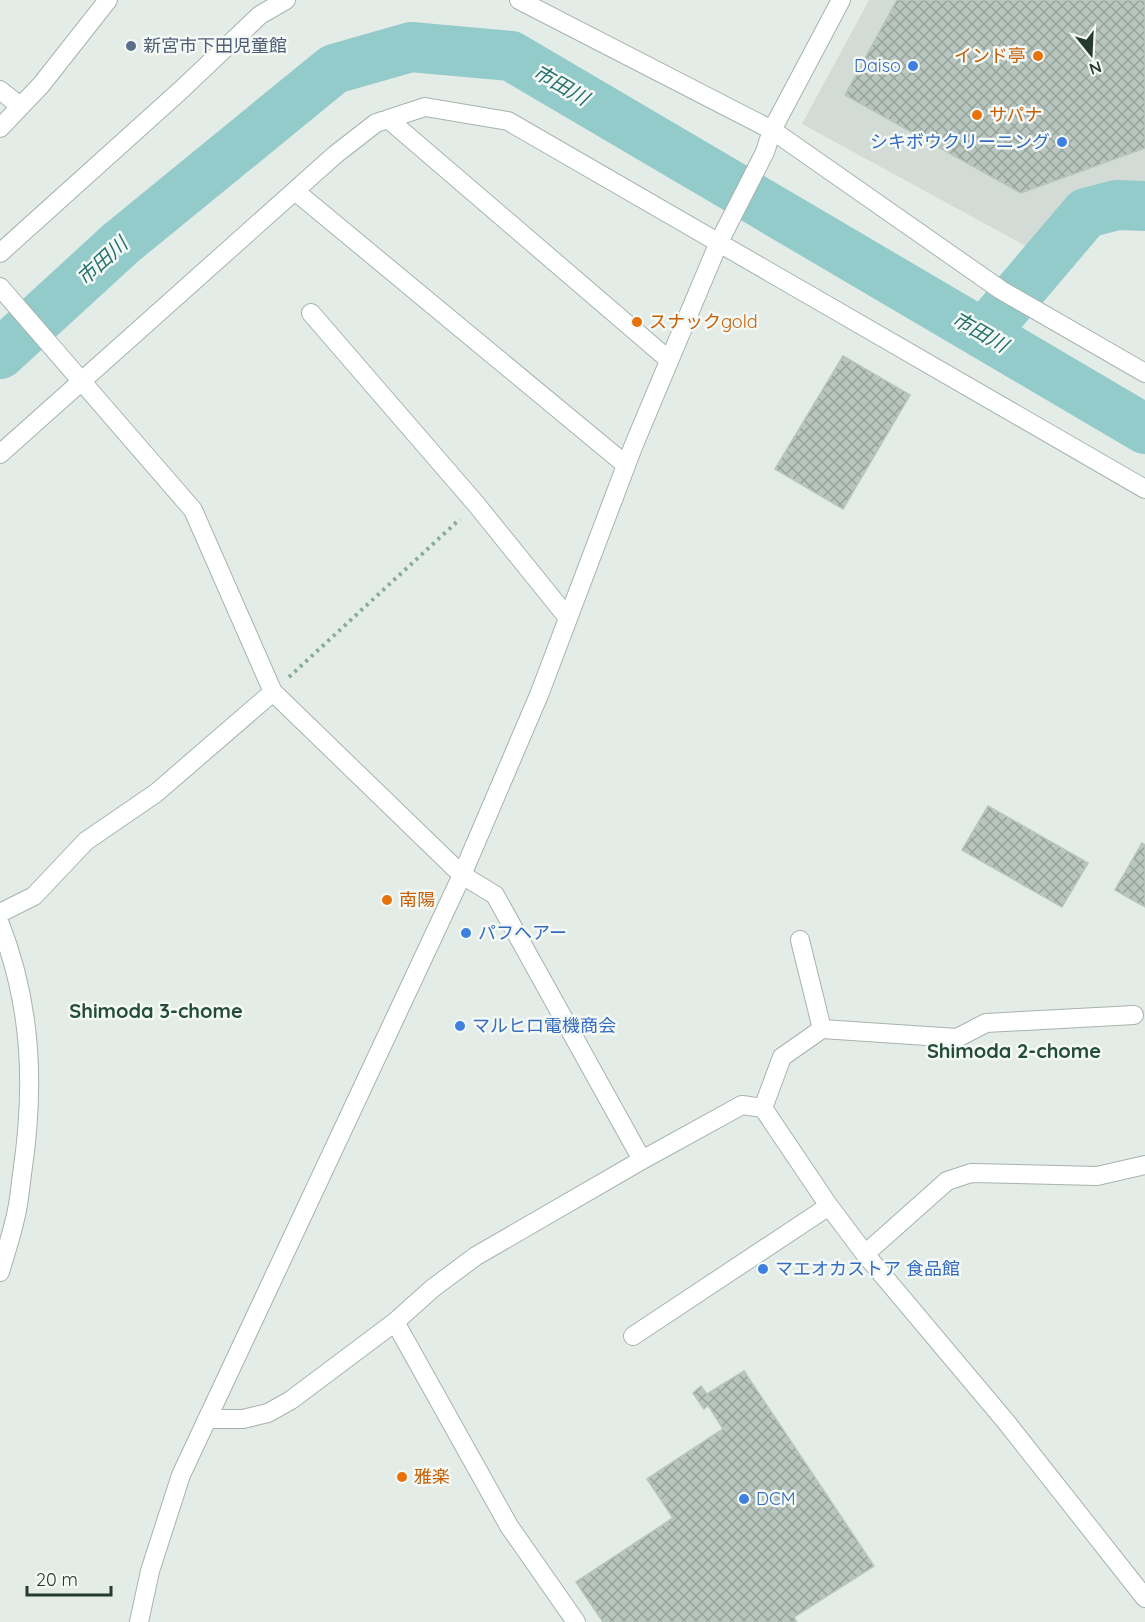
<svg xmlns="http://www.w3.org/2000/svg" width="1145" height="1622" font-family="Quicksand,'Noto Sans JP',sans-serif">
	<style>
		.built { fill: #d2dbd5 }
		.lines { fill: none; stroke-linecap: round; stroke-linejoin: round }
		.river { stroke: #92cbc9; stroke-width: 50 }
		.building { fill: url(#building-cross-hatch); stroke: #b7c5bc; stroke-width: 1.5 }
		.minor-casing { stroke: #a7b3ad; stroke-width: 20 }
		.path { stroke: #88ac9a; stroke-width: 4; stroke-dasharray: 3 4.5; stroke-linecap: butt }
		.minor { stroke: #fff; stroke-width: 18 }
		.service-dot { fill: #5c6f8a; stroke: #f4f9f5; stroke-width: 2 }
		.food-dot { fill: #e8710a; stroke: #f4f9f5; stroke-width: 2 }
		.shop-dot { fill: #3f7fe0; stroke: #f4f9f5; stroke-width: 2 }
		.labels { text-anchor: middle; stroke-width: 5; stroke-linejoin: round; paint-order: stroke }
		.service-label { font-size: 18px; fill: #4e5e75; stroke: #f4f9f5; text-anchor: start }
		.food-label { font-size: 18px; fill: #c56008; stroke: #f4f9f5; text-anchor: start }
		.shop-label { font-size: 18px; fill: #366cbe; stroke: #f4f9f5; text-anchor: start }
		.water-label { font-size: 20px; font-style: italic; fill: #25716f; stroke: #f4f9f5 }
		.neighbourhood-label { font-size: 20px; font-weight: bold; fill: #234c3a; stroke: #f4f9f5 }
	</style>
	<defs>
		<pattern id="building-cross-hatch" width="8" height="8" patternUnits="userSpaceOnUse" patternTransform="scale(1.5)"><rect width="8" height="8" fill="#b9c6bf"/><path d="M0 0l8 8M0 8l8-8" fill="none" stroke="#96a29c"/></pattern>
	</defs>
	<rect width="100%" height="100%" fill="#e4ece7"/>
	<path class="built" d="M 869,0 L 1145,0 L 1145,189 L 1092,195 L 1033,250 L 802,124 Z"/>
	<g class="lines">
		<path class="river" d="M 984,333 L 1086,213 L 1117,205 L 1145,206
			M 0,354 L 121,243 L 334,69 L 411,47 L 511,56 L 1145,429"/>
	</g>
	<path class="building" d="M 897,0 L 1145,0 L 1145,148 L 1021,193 L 845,95 Z
		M 843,356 L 910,395 L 843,509 L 775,469 Z
		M 988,806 L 1088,863 L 1062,907 L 962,850 Z
		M 1142,843 L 1145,845 L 1145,907 L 1115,890 Z
		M 744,1371 L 874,1566 L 794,1617 L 797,1622 L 603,1622 L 576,1582 L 673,1518 L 647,1479 L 723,1429 L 708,1405 L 704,1409 L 693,1393 L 701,1386 L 707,1394 Z"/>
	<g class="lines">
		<defs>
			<path id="minor" d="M 519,0 L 772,130 L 1001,290 L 1145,373
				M 0,90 L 20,106
				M 388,119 L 669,360
				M 0,128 L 41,85 L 108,0
				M 295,191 L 626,465
				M 0,253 L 181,90 L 260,15 L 286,0
				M 0,287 L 193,510 L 273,692 L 462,875 L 495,895 L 642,1160
				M 311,313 L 476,504 L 568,618
				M 0,454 L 336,154 L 376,123 L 425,107 L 508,121 L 1145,489
				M 0,913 L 34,896 L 86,841 L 156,793 L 273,692
				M 0,924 C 32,1006 35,1087 22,1174 C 20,1189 19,1204 15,1219 C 11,1237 5,1255 0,1272
				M 800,940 L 822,1029
				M 763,1108 L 782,1057 L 822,1029 L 957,1038 L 986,1023 L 1134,1015
				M 865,1254 L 947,1181 L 971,1173 L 1097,1176 L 1145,1165
				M 395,1322 L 509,1526 L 576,1622
				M 633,1336 L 829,1206
				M 207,1419 L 243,1419 L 268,1413 L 291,1400 L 395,1322 L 433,1288 L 476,1256 L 642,1160 L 742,1105 L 763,1108 L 829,1206 L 865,1254 L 1007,1423 L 1145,1598
				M 139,1622 L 150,1571 L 181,1475 L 462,875 L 539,695 L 633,447 L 719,242 L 765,152 L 772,130 L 841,0"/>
		</defs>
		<use href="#minor" class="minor-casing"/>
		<path class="path" d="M 289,677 L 460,519"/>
		<use href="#minor" class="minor"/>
	</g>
	<circle class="service-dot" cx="131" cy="46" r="6"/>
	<g class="food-dot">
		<circle cx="1038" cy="56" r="6"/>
		<circle cx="977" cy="115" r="6"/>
		<circle cx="637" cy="322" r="6"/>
		<circle cx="387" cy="900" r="6"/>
		<circle cx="402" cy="1477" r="6"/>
	</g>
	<g class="shop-dot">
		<circle cx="913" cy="66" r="6"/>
		<circle cx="1062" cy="142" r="6"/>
		<circle cx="466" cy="933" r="6"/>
		<circle cx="460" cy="1026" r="6"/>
		<circle cx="763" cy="1269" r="6"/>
		<circle cx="744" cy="1499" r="6"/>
	</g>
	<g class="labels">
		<g class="service-label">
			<text x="143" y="52">新宮市下田児童館</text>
		</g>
		<g class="food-label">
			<text x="1026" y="62" text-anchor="end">インド亭</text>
			<text x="989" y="121">サパナ</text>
			<text x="649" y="328">スナックgold</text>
			<text x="399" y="906">南陽</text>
			<text x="414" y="1483">雅楽</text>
		</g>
		<g class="shop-label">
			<text x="901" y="72" text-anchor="end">Daiso</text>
			<text x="1050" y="148" text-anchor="end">シキボウクリーニング</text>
			<text x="478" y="939">パフヘアー</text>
			<text x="472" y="1032">マルヒロ電機商会</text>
			<text x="775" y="1275">マエオカストア 食品館</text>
			<text x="756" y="1505">DCM</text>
		</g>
		<g class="water-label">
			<text transform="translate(561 85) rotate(30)" y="7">市田川</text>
			<text transform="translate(102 261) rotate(-42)" y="7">市田川</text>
			<text transform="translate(980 332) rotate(30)" y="7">市田川</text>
		</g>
		<g class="neighbourhood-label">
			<text x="156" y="1018">Shimoda 3-chome</text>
			<text x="1014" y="1058">Shimoda 2-chome</text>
		</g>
	</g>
	<g transform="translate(1091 54) rotate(162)" stroke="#f4f9f5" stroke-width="4.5" paint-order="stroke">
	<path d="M0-4.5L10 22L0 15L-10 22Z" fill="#253b31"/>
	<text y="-9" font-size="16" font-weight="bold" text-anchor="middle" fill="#253b31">N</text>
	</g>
	<path d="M27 1586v9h84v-9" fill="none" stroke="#253b31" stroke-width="3"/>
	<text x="36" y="1586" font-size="18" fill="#253b31" stroke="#f4f9f5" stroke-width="4.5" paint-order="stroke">20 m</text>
</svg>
